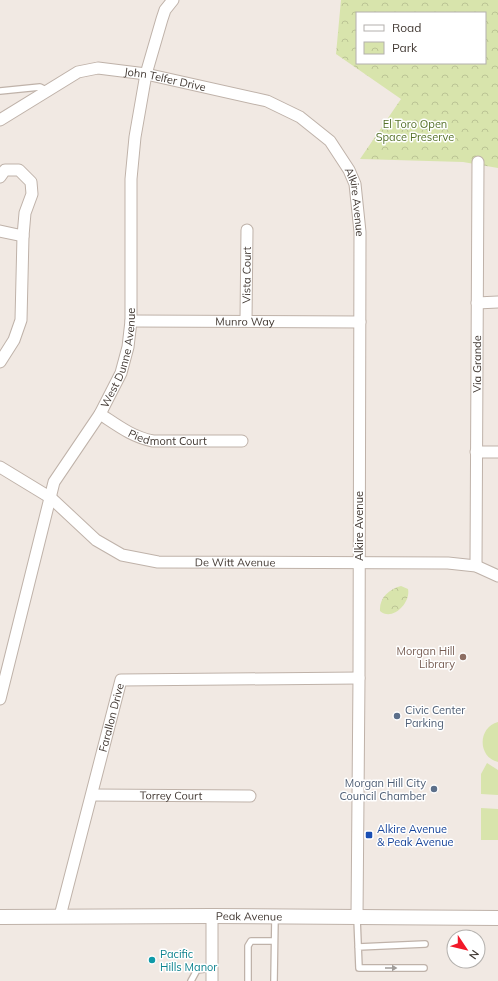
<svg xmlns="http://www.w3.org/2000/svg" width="498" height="981" font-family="Mulish,sans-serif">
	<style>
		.grass { fill: #d8e4ac }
		.park { fill: url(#park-crowns); fill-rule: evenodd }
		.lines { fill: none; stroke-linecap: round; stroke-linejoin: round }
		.service-casing { stroke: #bfb2a9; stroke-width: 8 }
		.minor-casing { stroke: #bfb2a9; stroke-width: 13 }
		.tertiary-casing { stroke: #bfb2a9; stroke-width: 16 }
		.service { stroke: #fff; stroke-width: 5.5 }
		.minor { stroke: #fff; stroke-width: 11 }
		.tertiary { stroke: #fff; stroke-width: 14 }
		.oneway { fill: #a09c99 }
		.education-dot { fill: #8d6e63; stroke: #fff; stroke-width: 1.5 }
		.service-dot { fill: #5c6f8a; stroke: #fff; stroke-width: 1.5 }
		.transit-dot { fill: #1a4fb4; stroke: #fff; stroke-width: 1.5 }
		.culture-dot { fill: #0f9aa8; stroke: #fff; stroke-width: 1.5 }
		.labels { text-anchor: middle; stroke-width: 3; stroke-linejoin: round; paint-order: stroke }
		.street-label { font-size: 11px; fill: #423933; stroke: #fff }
		.park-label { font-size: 11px; fill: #557129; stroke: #fff }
		.education-label { font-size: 11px; fill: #785e54; stroke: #fff; text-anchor: end }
		.service-label { font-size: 11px; fill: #4e5e75; stroke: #fff; text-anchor: start }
		.transit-label { font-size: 11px; fill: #164399; stroke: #fff; text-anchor: start }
		.culture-label { font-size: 11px; fill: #0d838f; stroke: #fff; text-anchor: start }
	</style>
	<defs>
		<pattern id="park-crowns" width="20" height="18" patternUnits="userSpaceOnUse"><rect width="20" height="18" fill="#d8e4ac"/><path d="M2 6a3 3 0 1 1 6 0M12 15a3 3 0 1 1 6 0" fill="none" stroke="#bbc494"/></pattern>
	</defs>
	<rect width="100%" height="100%" fill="#f1e9e3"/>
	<path class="grass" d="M 498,722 L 498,762 C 477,757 478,727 498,722 Z
		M 487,763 L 498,770 L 498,795 L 481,794 L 481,774 Z
		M 481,808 L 498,809 L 498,840 L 481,840 Z"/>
	<path class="park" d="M 341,0 L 498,0 L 498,168 L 463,162 L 360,159 L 401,99 L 336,54 ZM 357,13 L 485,13 L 485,63 L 357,63 Z
		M 401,586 L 408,589 C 411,603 392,622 380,611 C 379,598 389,589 401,586 Z"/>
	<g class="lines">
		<defs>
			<path id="service" d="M 0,91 L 40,87 L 48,91
				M 357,918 L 359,968 L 424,968
				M 358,947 L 425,944
				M 191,981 L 197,970 L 212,968
				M 248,981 L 248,946 L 251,941 L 274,941
				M 274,981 L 275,917"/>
			<g id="minor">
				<path id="s1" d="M 0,120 L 78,72 L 98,68 L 146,74 L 267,101 L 300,117 L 330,141 L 349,170 L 355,184 L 360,232 L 359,678 L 357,917"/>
				<path d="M 0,177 L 5,170 L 19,170 L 31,182 L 32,194 L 25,213 L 23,236 L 21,320 L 14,340 L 0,362"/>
				<path d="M 0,231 L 23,236"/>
				<path d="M 477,303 L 498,302"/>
				<path id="s2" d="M 246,320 L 247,230"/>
				<path id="s3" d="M 131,321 L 360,322"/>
				<path id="s4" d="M 100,414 C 117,425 132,437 153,441 L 242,441"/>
				<path d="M 476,452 L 498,452"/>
				<path id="s5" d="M 0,467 L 51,498 L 96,540 L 122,555 L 158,562 L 448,563 L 476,566 L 498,576"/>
				<path id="s6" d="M 476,566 L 478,162"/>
				<path id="s7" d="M 0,699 L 54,482 L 100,414 L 121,373 L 128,347 L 131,321 L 131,179 L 135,137 L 146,74 L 162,19 L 165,10 L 173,0"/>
				<path id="s8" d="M 92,795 L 250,796"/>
				<path id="s9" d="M 60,916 L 121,680 L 359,678"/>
				<path d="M 212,916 L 212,981"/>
			</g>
			<g id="tertiary">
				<path id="s10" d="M 0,917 L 212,916 L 498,918"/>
			</g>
		</defs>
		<use href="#service" class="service-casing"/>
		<use href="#minor" class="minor-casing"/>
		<use href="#tertiary" class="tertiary-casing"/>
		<use href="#service" class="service"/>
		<use href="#minor" class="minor"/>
		<use href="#tertiary" class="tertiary"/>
	</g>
	<defs><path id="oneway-solid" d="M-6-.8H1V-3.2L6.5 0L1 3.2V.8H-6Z"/></defs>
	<use class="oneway" href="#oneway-solid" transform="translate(391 968)"/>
	<circle class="education-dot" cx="463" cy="657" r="4"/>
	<g class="service-dot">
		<circle cx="397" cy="716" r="4"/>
		<circle cx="434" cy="789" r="4"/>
	</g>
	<rect class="transit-dot" x="365" y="831" width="8" height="8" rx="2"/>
	<circle class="culture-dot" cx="152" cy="960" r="4"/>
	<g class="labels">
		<g class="street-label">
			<text dy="4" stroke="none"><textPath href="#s1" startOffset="180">John Telfer Drive</textPath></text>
			<text dy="4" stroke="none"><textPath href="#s1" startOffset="427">Alkire Avenue</textPath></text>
			<text dy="4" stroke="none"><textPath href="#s2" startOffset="45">Vista Court</textPath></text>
			<text dy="4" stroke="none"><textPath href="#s3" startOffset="114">Munro Way</textPath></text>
			<text dy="4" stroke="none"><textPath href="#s7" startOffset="366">West Dunne Avenue</textPath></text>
			<text dy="4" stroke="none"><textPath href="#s6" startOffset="202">Via Grande</textPath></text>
			<text dy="4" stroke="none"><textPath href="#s4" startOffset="74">Piedmont Court</textPath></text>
			<text transform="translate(359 526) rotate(-90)" y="4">Alkire Avenue</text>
			<text dy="4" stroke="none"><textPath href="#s5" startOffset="265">De Witt Avenue</textPath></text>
			<text dy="4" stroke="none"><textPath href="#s9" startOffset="205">Farallon Drive</textPath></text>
			<text dy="4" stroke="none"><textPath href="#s8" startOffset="79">Torrey Court</textPath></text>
			<text dy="4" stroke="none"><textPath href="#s10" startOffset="249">Peak Avenue</textPath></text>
		</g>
		<g class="park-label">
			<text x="415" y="128">El Toro Open<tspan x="415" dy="13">Space Preserve</tspan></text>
		</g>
		<g class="education-label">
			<text x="455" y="655">Morgan Hill<tspan x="455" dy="13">Library</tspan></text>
		</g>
		<g class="service-label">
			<text x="405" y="714">Civic Center<tspan x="405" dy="13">Parking</tspan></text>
			<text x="426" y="787" text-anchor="end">Morgan Hill City<tspan x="426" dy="13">Council Chamber</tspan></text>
		</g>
		<g class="transit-label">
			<text x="377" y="833">Alkire Avenue<tspan x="377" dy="13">&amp; Peak Avenue</tspan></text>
		</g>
		<g class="culture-label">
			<text x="160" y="958">Pacific<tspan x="160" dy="13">Hills Manor</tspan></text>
		</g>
	</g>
	<rect x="356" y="12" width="130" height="52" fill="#ffffff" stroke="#b3b0ad"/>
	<rect x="364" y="25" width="20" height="6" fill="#ffffff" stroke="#b3b0ad"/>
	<text x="392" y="32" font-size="12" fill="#423933">Road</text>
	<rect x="364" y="42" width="20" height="12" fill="url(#park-crowns)" stroke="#b3b0ad"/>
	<text x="392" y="52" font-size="12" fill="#423933">Park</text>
	<g transform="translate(466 949) rotate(125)"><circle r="19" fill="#ffffff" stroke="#b3b0ad"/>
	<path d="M0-3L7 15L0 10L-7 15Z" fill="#f21829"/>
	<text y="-6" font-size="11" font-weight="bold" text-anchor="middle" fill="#423933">N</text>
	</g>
</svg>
